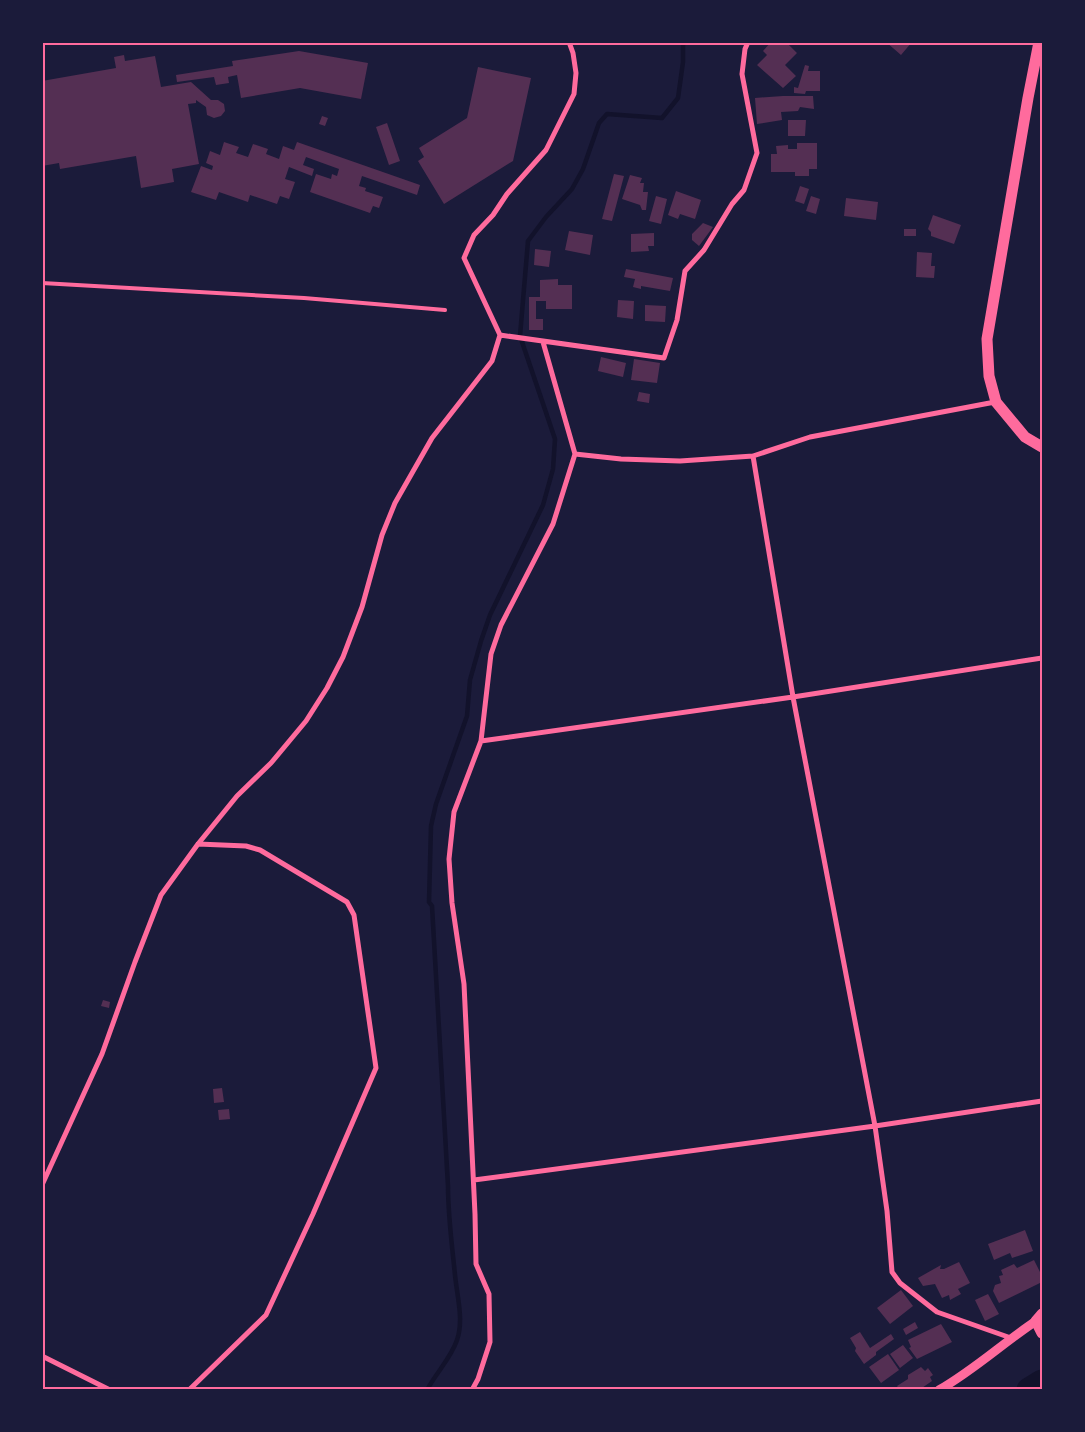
<svg xmlns="http://www.w3.org/2000/svg" width="1085" height="1432" font-family="Raleway,sans-serif">
	<style>
		.lines { fill: none; stroke-linecap: round; stroke-linejoin: round }
		.stream { stroke: #12122b; stroke-width: 4.5 }
		.river { stroke: #12122b; stroke-width: 25 }
		.building { fill: #542f53 }
		.service { stroke: #ff6b9d; stroke-width: 4 }
		.minor { stroke: #ff6b9d; stroke-width: 5 }
		.tertiary { stroke: #ff6b9d; stroke-width: 9 }
		.primary { stroke: #ff6b9d; stroke-width: 11 }
		.neatline { fill: none; stroke: #ff6b9d; stroke-width: 2 }
	</style>
	<rect width="100%" height="100%" fill="#1b1b3a"/>
	<g class="lines">
		<path class="stream" d="M 427,1390 C 436,1373 451,1358 457,1340 C 464,1320 457,1296 455,1275 C 452,1245 448,1216 448,1186 L 432,906 L 429,902 L 431,826 L 436,804 L 467,716 L 470,680 L 481,641 L 490,615 L 543,505 L 553,469 L 555,439 L 520,336 L 528,241 L 546,217 L 572,189 L 583,169 L 599,123 L 607,114 L 662,118 L 678,98 L 683,62 L 683,42"/>
		<path class="river" d="M 1029,1390 L 1042,1382"/>
	</g>
	<path class="building" d="M 771,42 L 786,42 L 797,53 L 785,65 L 796,76 L 783,88 L 757,65 L 767,55 L 763,51 Z
		M 886,42 L 912,42 L 901,55 Z
		M 299,51 L 368,63 L 361,99 L 300,88 L 241,98 L 237,75 L 228,77 L 229,83 L 216,85 L 214,77 L 177,82 L 176,75 L 233,66 L 232,61 Z
		M 124,55 L 125,61 L 155,56 L 161,87 L 191,82 L 211,100 L 218,100 L 224,104 L 225,111 L 221,116 L 214,118 L 207,115 L 206,107 L 196,100 L 196,103 L 188,104 L 199,164 L 172,169 L 174,182 L 141,188 L 136,156 L 60,169 L 59,163 L 42,166 L 42,81 L 116,68 L 114,57 Z
		M 805,65 L 809,66 L 808,71 L 820,71 L 820,91 L 806,91 L 805,94 L 794,93 L 794,87 L 798,88 Z
		M 478,67 L 531,78 L 513,161 L 444,204 L 418,161 L 424,157 L 419,148 L 467,118 Z
		M 783,96 L 813,96 L 814,109 L 800,107 L 798,111 L 781,112 L 782,120 L 757,124 L 755,98 Z
		M 322,116 L 328,118 L 325,126 L 319,124 Z
		M 788,120 L 806,120 L 805,136 L 788,136 Z
		M 387,123 L 400,161 L 389,165 L 376,127 Z
		M 224,142 L 239,147 L 236,153 L 248,157 L 253,144 L 268,149 L 266,154 L 279,159 L 283,146 L 294,150 L 297,142 L 420,185 L 417,195 L 362,176 L 359,186 L 366,188 L 365,191 L 383,197 L 379,208 L 373,206 L 370,213 L 310,192 L 316,174 L 331,179 L 332,174 L 337,176 L 339,169 L 306,157 L 303,165 L 314,169 L 312,176 L 289,167 L 285,179 L 295,182 L 289,199 L 280,196 L 277,204 L 250,195 L 248,202 L 219,192 L 216,200 L 191,192 L 201,166 L 212,170 L 213,166 L 206,163 L 210,151 L 220,155 Z
		M 797,143 L 817,143 L 817,169 L 809,169 L 809,176 L 795,176 L 795,172 L 771,172 L 771,154 L 777,154 L 776,146 L 788,145 L 788,149 L 797,149 Z
		M 614,174 L 624,176 L 612,221 L 602,219 Z
		M 630,175 L 642,178 L 640,183 L 644,183 L 643,192 L 648,192 L 646,210 L 642,210 L 640,205 L 622,199 Z
		M 800,186 L 809,189 L 804,204 L 795,201 Z
		M 676,191 L 701,200 L 695,219 L 680,214 L 678,219 L 668,215 Z
		M 656,196 L 667,199 L 661,224 L 649,221 Z
		M 811,196 L 820,199 L 816,214 L 806,211 Z
		M 846,198 L 878,202 L 876,220 L 844,216 Z
		M 933,215 L 961,225 L 954,244 L 931,236 L 931,232 L 928,229 Z
		M 703,223 L 713,227 L 699,246 L 692,240 L 692,234 Z
		M 904,229 L 916,229 L 916,236 L 904,236 Z
		M 569,231 L 593,235 L 590,255 L 565,250 Z
		M 654,233 L 654,246 L 648,246 L 649,251 L 631,252 L 631,234 Z
		M 535,249 L 551,251 L 549,267 L 534,265 Z
		M 917,252 L 932,253 L 931,266 L 935,266 L 934,278 L 916,277 Z
		M 626,269 L 673,278 L 670,291 L 641,286 L 641,289 L 633,287 L 635,279 L 624,277 Z
		M 558,279 L 558,285 L 572,285 L 572,309 L 546,309 L 546,301 L 536,301 L 536,319 L 543,319 L 543,330 L 529,330 L 529,297 L 540,297 L 540,280 Z
		M 618,300 L 634,301 L 633,319 L 617,317 Z
		M 645,305 L 666,306 L 665,322 L 645,321 Z
		M 601,357 L 626,363 L 623,377 L 598,371 Z
		M 634,359 L 660,363 L 657,383 L 631,380 Z
		M 639,392 L 650,394 L 649,403 L 637,401 Z
		M 103,1000 L 110,1002 L 109,1008 L 101,1006 Z
		M 222,1088 L 224,1102 L 214,1103 L 213,1089 Z
		M 229,1109 L 230,1119 L 219,1120 L 218,1110 Z
		M 1025,1230 L 1033,1251 L 1012,1258 L 1010,1253 L 994,1260 L 988,1244 Z
		M 1034,1260 L 1041,1274 L 1042,1273 L 1042,1282 L 999,1303 L 993,1291 L 995,1285 L 1001,1283 L 999,1276 L 1003,1275 L 1001,1270 L 1014,1264 L 1017,1268 Z
		M 959,1262 L 970,1283 L 958,1289 L 961,1294 L 950,1300 L 949,1295 L 942,1298 L 935,1284 L 923,1286 L 918,1278 L 941,1265 L 940,1269 L 944,1269 Z
		M 901,1290 L 913,1306 L 890,1324 L 877,1308 Z
		M 988,1294 L 999,1314 L 985,1321 L 975,1300 Z
		M 915,1322 L 918,1328 L 906,1335 L 903,1329 Z
		M 941,1324 L 952,1342 L 917,1359 L 909,1348 L 911,1347 L 908,1340 Z
		M 860,1332 L 870,1348 L 891,1334 L 894,1339 L 876,1352 L 876,1355 L 864,1364 L 855,1351 L 856,1348 L 850,1338 Z
		M 903,1345 L 913,1358 L 900,1368 L 890,1354 Z
		M 888,1354 L 899,1370 L 881,1383 L 869,1367 Z
		M 921,1367 L 925,1371 L 928,1368 L 933,1375 L 930,1377 L 932,1381 L 919,1390 L 916,1387 L 912,1390 L 900,1390 L 897,1386 L 908,1379 L 908,1375 Z"/>
	<g class="lines">
		<path class="service" d="M 42,283 L 304,298 L 445,310"/>
		<path class="minor" d="M 500,335 L 664,358 L 677,320 L 685,271 L 704,250 L 732,204 L 744,190 L 757,153 L 742,74 L 745,49 L 748,42
			M 575,454 L 621,459 L 680,461 L 753,456 L 810,437 L 995,402
			M 753,456 L 793,697 L 875,1126 L 887,1211 L 892,1272 L 900,1283 L 937,1312 L 1011,1338
			M 481,741 L 793,697 L 1042,658
			M 474,1180 L 875,1126 L 1042,1101
			M 42,1185 L 102,1054 L 135,962 L 161,895 L 198,844 L 237,796 L 271,763 L 306,721 L 327,688 L 343,657 L 362,607 L 382,535 L 395,503 L 432,438 L 492,361 L 500,335 L 464,258 L 474,235 L 493,215 L 507,194 L 546,150 L 574,94 L 576,73 L 573,53 L 569,42
			M 42,1356 L 110,1390
			M 189,1390 L 266,1315 L 313,1214 L 376,1068 L 354,915 L 347,902 L 260,850 L 246,846 L 198,844
			M 472,1390 L 478,1379 L 490,1342 L 489,1294 L 476,1264 L 475,1214 L 464,984 L 452,903 L 449,859 L 454,812 L 481,741 L 491,654 L 501,625 L 553,524 L 575,454 L 543,342"/>
		<path class="tertiary" d="M 939,1390 C 974,1370 1003,1343 1036,1321"/>
		<path class="primary" d="M 1039,42 L 1028,98 L 987,339 L 989,376 L 996,402 L 1025,437 L 1042,447
			M 1042,1314 L 1036,1321 L 1042,1333"/>
	</g>
	<rect width="1085" height="1432" fill="none" stroke="#1b1b3a" stroke-width="88"/>
	<rect x="44" y="44" width="997" height="1344" class="neatline"/>
</svg>
